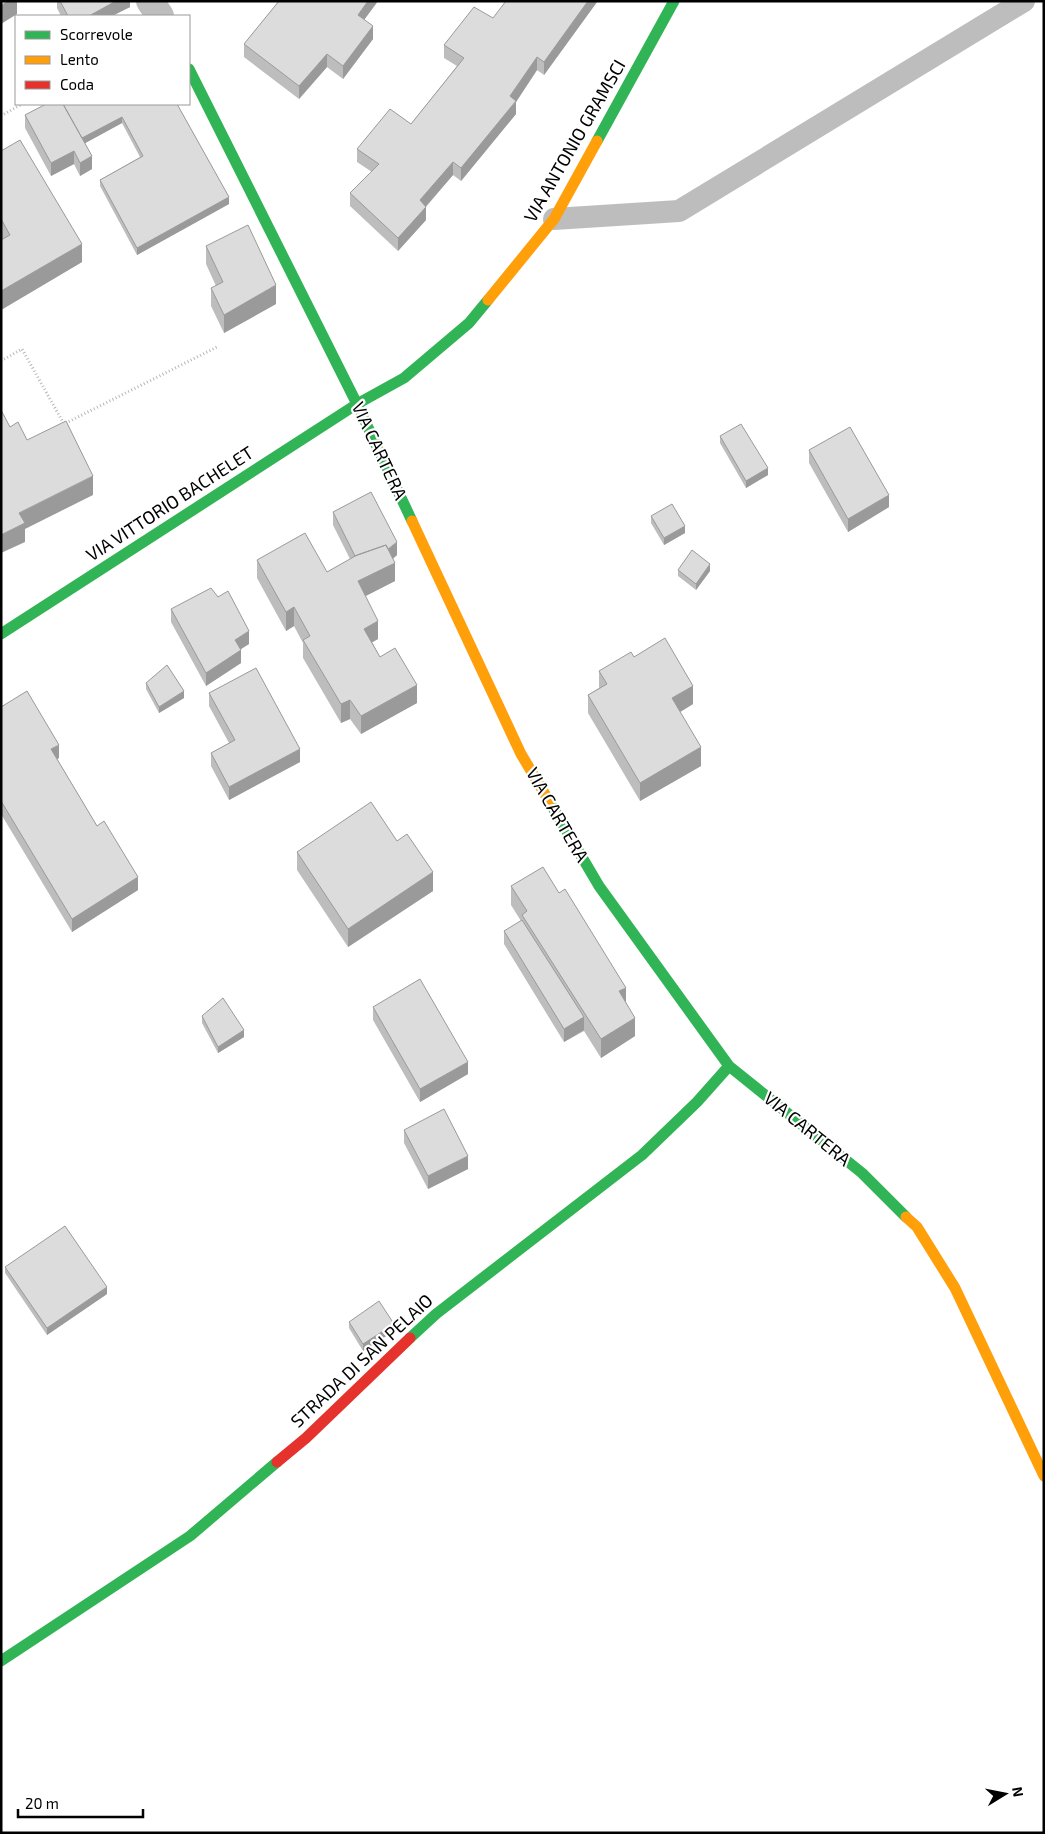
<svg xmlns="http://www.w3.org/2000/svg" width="1045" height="1834" font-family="'Exo 2',sans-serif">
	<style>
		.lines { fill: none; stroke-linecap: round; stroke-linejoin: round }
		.path { stroke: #b8b8b8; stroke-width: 3; stroke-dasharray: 1 2.5; stroke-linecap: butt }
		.lane { stroke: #bdbdbd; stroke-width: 22 }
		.street { stroke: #bdbdbd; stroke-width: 28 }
		.fast { stroke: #30b455; stroke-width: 11 }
		.slow { stroke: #ff9f0a; stroke-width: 11 }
		.jam { stroke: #e5322d; stroke-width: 11 }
		.wall { fill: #bdbdbd }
		.shaded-wall { fill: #9a9a9a }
		.building { fill: #dcdcdc; stroke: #9a9a9a }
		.labels { text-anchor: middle; stroke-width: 4.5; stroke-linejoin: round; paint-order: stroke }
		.street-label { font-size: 18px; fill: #000; stroke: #fff }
	</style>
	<rect width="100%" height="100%" fill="#fff"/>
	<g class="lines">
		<path class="path" d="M 1,116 L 22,104
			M 1,361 L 22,349 L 64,424 L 217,347"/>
		<path class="lane" d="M 554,219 L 679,211 L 1024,1"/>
		<path class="street" d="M 150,1 L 160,16"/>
		<path class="fast" d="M 189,69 L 357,404 L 412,521
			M 597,141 L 674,1
			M 1,634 L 357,404 L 404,378 L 469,323 L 488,300
			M 549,801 L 599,886 L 729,1066 L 862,1173 L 906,1217
			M 410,1338 L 436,1314 L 642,1155 L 697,1102 L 729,1066
			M 1,1661 L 190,1536 L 277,1462"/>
		<path class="slow" d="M 488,300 L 554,219 L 597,141
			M 412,521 L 521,754 L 549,801
			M 906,1217 L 917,1227 L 955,1288 L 1044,1476"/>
		<path class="jam" d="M 277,1462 L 306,1438 L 410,1338"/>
	</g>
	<path class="wall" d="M 57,1 L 130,1 L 130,7 L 112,16 L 61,16 L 57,8 Z
		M 279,1 L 378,1 L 364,20 L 373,39 L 343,79 L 327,67 L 299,99 L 244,57 L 244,44 Z
		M 597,1 L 597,2 L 544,75 L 537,70 L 516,102 L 516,114 L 461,181 L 453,175 L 426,207 L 426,220 L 398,251 L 350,206 L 350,193 L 372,172 L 357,162 L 357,149 L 411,124 L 457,66 L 444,58 L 444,45 L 493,18 Z
		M 177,104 L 229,204 L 137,255 L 100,186 L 100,180 L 140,157 L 122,123 L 85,143 L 92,169 L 80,176 L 74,164 L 51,176 L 25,128 L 25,115 Z
		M 1,151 L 82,262 L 1,310 L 1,240 L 2,239 L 1,237 Z
		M 206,246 L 276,304 L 224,333 L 211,306 L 211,288 L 216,286 L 206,264 Z
		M 720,436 L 768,475 L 746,488 L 720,443 Z
		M 809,450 L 889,507 L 848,532 L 809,463 Z
		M 333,512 L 397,555 L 393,559 L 395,581 L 365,596 L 378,639 L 372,642 L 380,657 L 417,703 L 361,734 L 350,719 L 341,723 L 303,658 L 303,643 L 294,626 L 286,631 L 257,578 L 257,560 L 327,572 L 350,559 L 333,525 Z
		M 651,516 L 685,533 L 664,545 L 651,523 Z
		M 678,570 L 710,571 L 696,590 L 678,576 Z
		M 171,609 L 249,644 L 240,649 L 241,663 L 206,686 L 171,622 Z
		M 634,657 L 693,704 L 680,712 L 701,766 L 640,801 L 588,713 L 588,695 L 599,688 L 599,671 Z
		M 146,683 L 184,698 L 159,713 L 146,689 Z
		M 209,693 L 300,762 L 229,800 L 211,766 L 211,753 L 229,743 L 209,706 Z
		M 1,707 L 59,758 L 57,759 L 97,826 L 138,890 L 72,932 L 1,814 Z
		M 397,841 L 433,891 L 348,947 L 297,870 L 297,852 Z
		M 511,886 L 626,1002 L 635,1036 L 601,1058 L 584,1031 L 564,1042 L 504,944 L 504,931 L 521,921 L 511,905 Z
		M 373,1007 L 468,1074 L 420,1102 L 373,1020 Z
		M 202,1016 L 244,1037 L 218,1053 L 202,1023 Z
		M 404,1130 L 468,1169 L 428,1189 L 404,1143 Z
		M 5,1267 L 107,1294 L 47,1335 L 5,1273 Z
		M 349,1322 L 394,1331 L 363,1351 L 349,1328 Z"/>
	<path class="shaded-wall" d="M 8,1 L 17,1 L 17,14 L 1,24 L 1,6 Z
		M 116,1 L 130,1 L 130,7 L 112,16 L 89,16 Z
		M 368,1 L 378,1 L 358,28 L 358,15 Z
		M 588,1 L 597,1 L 597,2 L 544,75 L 544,62 Z
		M 373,26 L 373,39 L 343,79 L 343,66 Z
		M 327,54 L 327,67 L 299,99 L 299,86 Z
		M 537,57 L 537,70 L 516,102 L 516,114 L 461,181 L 461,168 Z
		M 122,117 L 122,123 L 80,146 L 80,139 Z
		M 74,151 L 74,164 L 51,176 L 51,163 Z
		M 92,156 L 92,169 L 80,176 L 80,163 Z
		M 453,162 L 453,175 L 420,213 L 420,200 Z
		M 229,197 L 229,204 L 137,255 L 137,248 Z
		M 426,207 L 426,220 L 398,251 L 398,238 Z
		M 82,244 L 82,262 L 1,310 L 1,291 Z
		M 276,285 L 276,304 L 224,333 L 224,315 Z
		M 768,468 L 768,475 L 746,488 L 746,481 Z
		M 93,476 L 93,495 L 25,529 L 25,542 L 1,553 L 1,535 L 19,513 Z
		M 889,495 L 889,507 L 848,532 L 848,519 Z
		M 685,526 L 685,533 L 664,545 L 664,538 Z
		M 397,542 L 397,555 L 386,564 L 357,574 Z
		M 395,563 L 395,581 L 358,600 L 358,581 Z
		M 710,564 L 710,571 L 696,590 L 696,584 Z
		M 294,607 L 294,626 L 286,631 L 286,612 Z
		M 378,621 L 378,639 L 364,647 L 364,629 Z
		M 249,631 L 249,644 L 235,653 L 235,640 Z
		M 241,650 L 241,663 L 206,686 L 206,673 Z
		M 417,685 L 417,703 L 361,734 L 361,716 Z
		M 693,686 L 693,704 L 672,717 L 672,698 Z
		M 184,691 L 184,698 L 159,713 L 159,707 Z
		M 350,700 L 350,719 L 341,723 L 341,704 Z
		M 59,745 L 59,758 L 51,762 L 51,749 Z
		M 701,747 L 701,766 L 640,801 L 640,783 Z
		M 300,749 L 300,762 L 229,800 L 229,787 Z
		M 433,872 L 433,891 L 348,947 L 348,929 Z
		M 138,877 L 138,890 L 72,932 L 72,919 Z
		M 626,988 L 626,1006 L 619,991 Z
		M 584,1017 L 584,1030 L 564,1042 L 564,1029 Z
		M 635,1018 L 635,1036 L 601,1058 L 601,1039 Z
		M 244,1030 L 244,1037 L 218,1053 L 218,1047 Z
		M 468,1062 L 468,1074 L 420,1102 L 420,1089 Z
		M 468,1156 L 468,1169 L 428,1189 L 428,1176 Z
		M 107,1287 L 107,1294 L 47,1335 L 47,1328 Z
		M 394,1324 L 394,1331 L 363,1351 L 363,1344 Z"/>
	<path class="building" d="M 1,1 L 8,1 L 1,6 Z
		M 60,1 L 116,1 L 89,16 L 68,16 Z
		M 279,1 L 368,1 L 358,15 L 373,26 L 343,66 L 327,54 L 299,86 L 244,44 Z
		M 506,1 L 588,1 L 544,62 L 537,57 L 510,96 L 516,101 L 461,168 L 453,162 L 420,200 L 426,207 L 398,238 L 350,193 L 379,164 L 357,149 L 390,109 L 411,124 L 464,58 L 444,45 L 474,7 L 493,18 Z
		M 46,104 L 63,104 L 92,156 L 80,163 L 74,151 L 51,163 L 25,115 Z
		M 63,104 L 177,104 L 229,197 L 137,248 L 100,180 L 143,156 L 122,117 L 82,138 Z
		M 20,140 L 82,244 L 1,291 L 1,240 L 10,235 L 1,219 L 1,151 Z
		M 248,225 L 276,285 L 224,315 L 211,288 L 223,282 L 206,246 Z
		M 1,410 L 10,427 L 18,422 L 27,440 L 66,421 L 93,476 L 19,513 L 25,523 L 1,535 Z
		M 741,424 L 768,468 L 746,481 L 720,436 Z
		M 850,427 L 889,495 L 848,519 L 809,450 Z
		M 371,492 L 397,542 L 388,549 L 386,545 L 355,556 L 333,512 Z
		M 672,504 L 685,526 L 664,538 L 651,516 Z
		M 305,533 L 327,572 L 357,555 L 386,545 L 395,563 L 358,581 L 378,621 L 364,629 L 380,657 L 395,648 L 417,685 L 361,716 L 350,700 L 341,704 L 303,640 L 310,636 L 294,607 L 286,612 L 257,560 Z
		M 692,550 L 710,564 L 696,584 L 678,570 Z
		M 211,588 L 218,597 L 228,591 L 249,631 L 235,640 L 241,650 L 206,673 L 171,609 Z
		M 665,638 L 693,686 L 672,698 L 701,747 L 640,783 L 588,695 L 607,684 L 599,671 L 631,652 L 634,657 Z
		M 167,665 L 184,691 L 159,707 L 146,683 Z
		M 256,668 L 300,749 L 229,787 L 211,753 L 235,740 L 209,693 Z
		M 27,691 L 59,745 L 51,749 L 97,826 L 104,821 L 138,877 L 72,919 L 1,801 L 1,707 Z
		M 371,802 L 397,841 L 407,834 L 433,872 L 348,929 L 297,852 Z
		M 543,867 L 559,893 L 565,889 L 626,988 L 619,991 L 635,1018 L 601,1039 L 522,915 L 527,911 L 511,886 Z
		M 522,920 L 584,1017 L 564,1029 L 504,931 Z
		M 420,979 L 468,1062 L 420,1089 L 373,1007 Z
		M 223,998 L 244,1030 L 218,1047 L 202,1016 Z
		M 444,1109 L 468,1156 L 428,1176 L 404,1130 Z
		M 65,1226 L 107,1287 L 47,1328 L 5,1267 Z
		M 379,1301 L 394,1324 L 363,1344 L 349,1322 Z"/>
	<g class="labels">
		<g class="street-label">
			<text transform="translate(575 141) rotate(-60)" y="6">VIA ANTONIO GRAMSCI</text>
			<text transform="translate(379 451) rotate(65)" y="6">VIA CARTERA</text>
			<text transform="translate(170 504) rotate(-33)" y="6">VIA VITTORIO BACHELET</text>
			<text transform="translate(557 815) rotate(60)" y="6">VIA CARTERA</text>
			<text transform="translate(807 1129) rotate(39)" y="6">VIA CARTERA</text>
			<text transform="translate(362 1361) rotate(-43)" y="6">STRADA DI SAN PELAIO</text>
		</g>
	</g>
	<rect width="1045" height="1834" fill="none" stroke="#000000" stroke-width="5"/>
	<rect x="15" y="15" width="175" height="90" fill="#ffffff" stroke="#999999"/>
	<rect x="25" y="31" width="25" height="8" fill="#30b455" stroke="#999999"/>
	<text x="60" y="40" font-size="15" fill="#000000">Scorrevole</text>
	<rect x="25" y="56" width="25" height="8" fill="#ff9f0a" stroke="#999999"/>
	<text x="60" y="65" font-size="15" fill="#000000">Lento</text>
	<rect x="25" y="81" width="25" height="8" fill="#e5322d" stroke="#999999"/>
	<text x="60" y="90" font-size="15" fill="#000000">Coda</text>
	<g transform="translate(1005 1794) rotate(80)" stroke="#ffffff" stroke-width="4" paint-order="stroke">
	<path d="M0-4L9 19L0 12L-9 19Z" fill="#000000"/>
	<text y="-8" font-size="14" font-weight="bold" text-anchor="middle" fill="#000000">N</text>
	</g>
	<path d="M18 1809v8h125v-8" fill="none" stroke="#000000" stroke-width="2.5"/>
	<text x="25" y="1809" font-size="15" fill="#000000" stroke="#ffffff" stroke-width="4" paint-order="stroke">20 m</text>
</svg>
